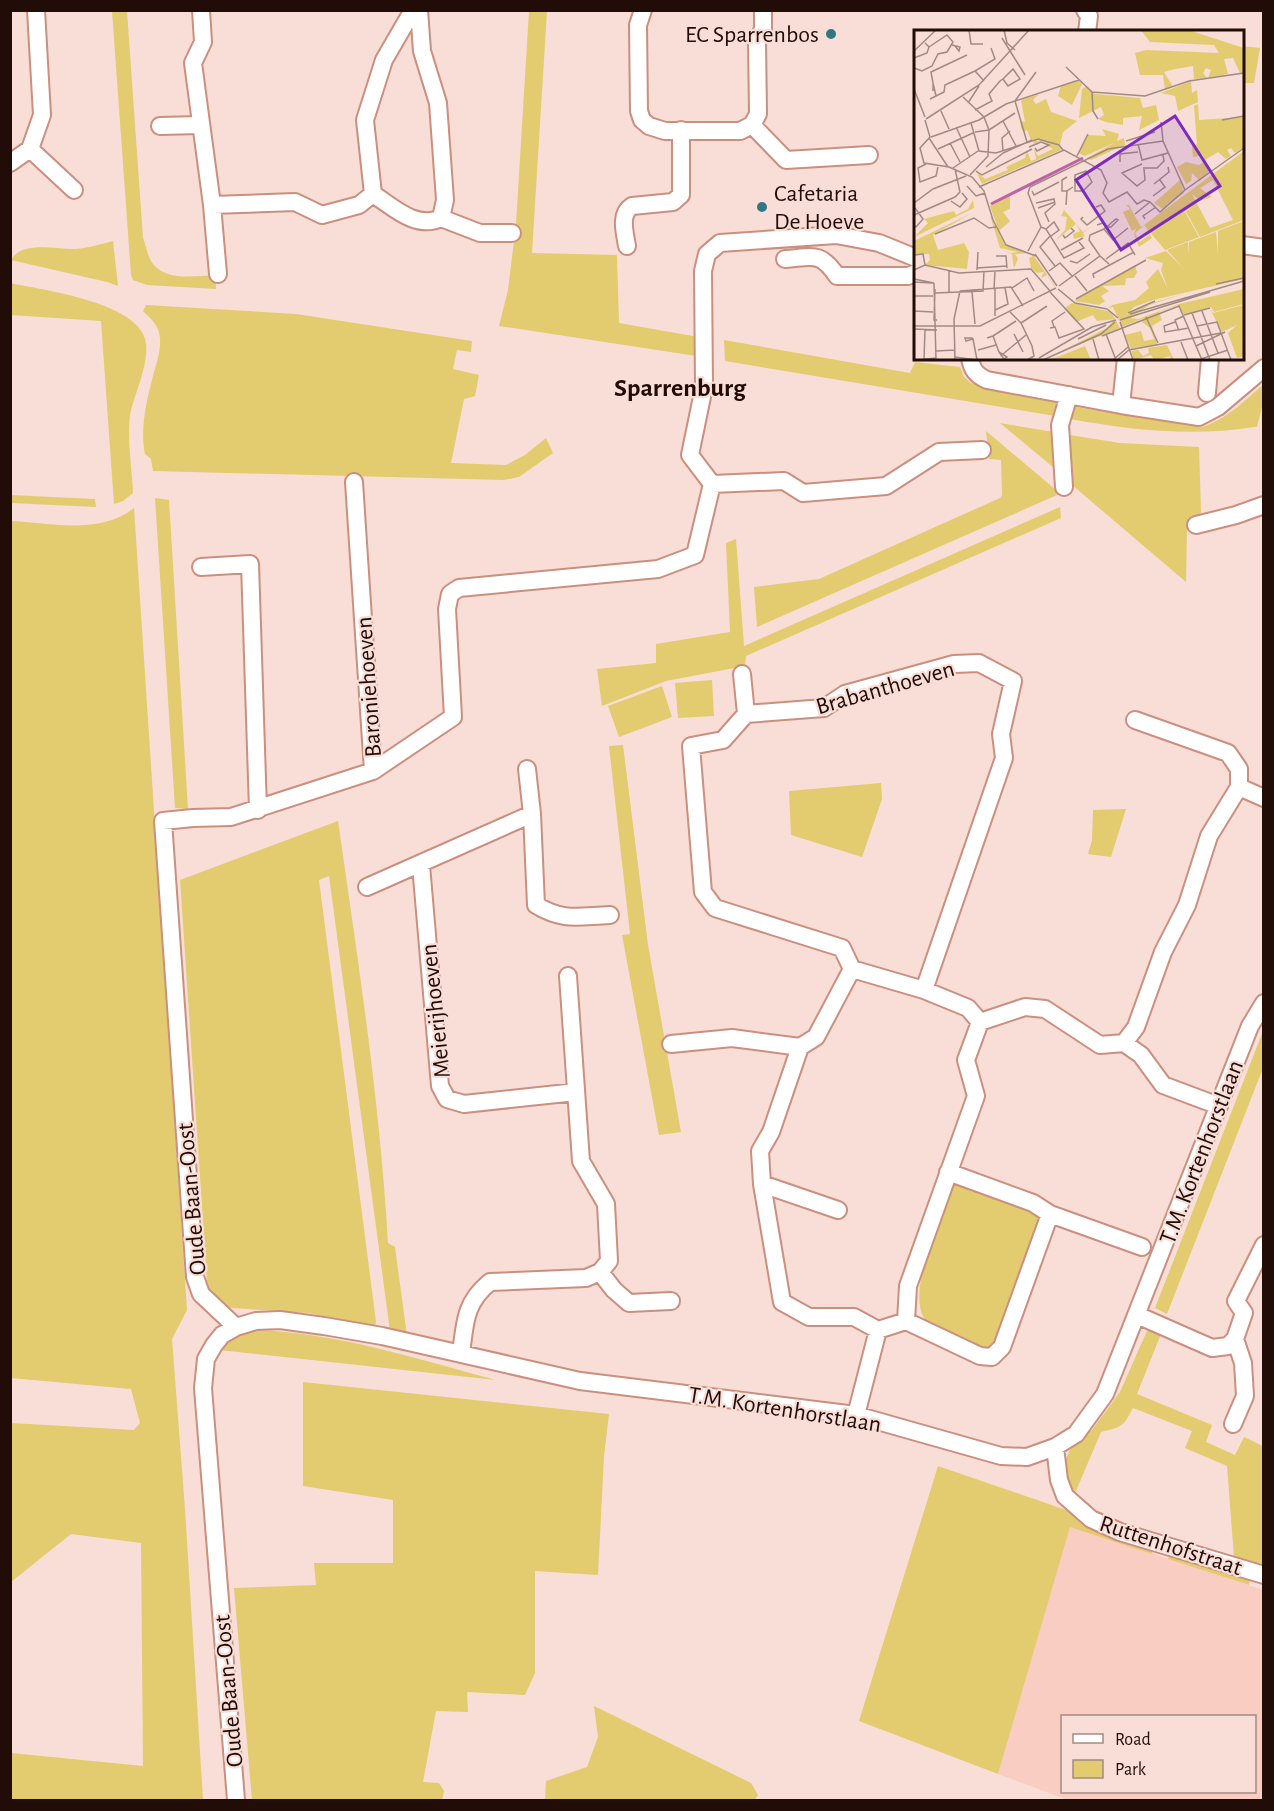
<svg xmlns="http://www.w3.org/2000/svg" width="1274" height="1811" font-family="'Alegreya Sans',sans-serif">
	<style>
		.built { fill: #f9cdc2; fill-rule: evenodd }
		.green { fill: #e3cb6f }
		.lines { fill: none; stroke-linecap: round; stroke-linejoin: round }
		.minor-casing { stroke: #cb8f7f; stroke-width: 20 }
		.minor { stroke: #fff; stroke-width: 16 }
		.poi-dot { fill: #327686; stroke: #f8ded7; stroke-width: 2 }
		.labels { text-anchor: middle; stroke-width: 4.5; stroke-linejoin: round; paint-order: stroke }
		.poi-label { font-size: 24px; fill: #210c07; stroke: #f8ded7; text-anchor: end }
		.street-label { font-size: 24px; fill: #210c07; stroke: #f8ded7 }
		.neighbourhood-label { font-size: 26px; font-weight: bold; fill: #210c07; stroke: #f8ded7 }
		.inset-river { fill: none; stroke: #bc63aa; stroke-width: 3 }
		.inset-road { fill: none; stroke: #a28a84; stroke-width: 1.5 }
		.view { fill: #7b2cbf; fill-opacity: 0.15; stroke: #7b2cbf; stroke-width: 3 }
		.inset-edge { fill: none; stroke: #210c07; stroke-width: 3 }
	</style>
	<rect width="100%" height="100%" fill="#f8ded7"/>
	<path class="built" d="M 1070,1526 L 1263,1590 L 1263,1800 L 1068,1800 L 998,1774 ZM 1062,1716 L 1254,1716 L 1254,1792 L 1062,1792 Z"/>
	<path class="green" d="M 112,11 L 127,11 L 143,238 C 146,245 147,254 151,261 C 164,282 194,276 215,275 L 216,289 L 147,285 L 133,280 L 131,275 Z
		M 529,11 L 547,11 L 532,253 L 617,255 L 619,323 L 704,338 L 703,357 L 499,326 L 508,290 L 516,224 Z
		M 1242,46 L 1260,48 L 1254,83 L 1243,83 Z
		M 113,241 L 118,286 L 107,282 L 11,260 C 23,240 56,250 76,249 C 89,248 101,244 113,241 Z
		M 10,283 C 43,290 135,302 145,339 C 151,361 134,394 130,415 C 127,440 132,468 133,493 L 123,501 L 114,504 L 101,321 L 11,315 Z
		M 146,305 L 296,314 L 472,341 L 471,352 L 457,350 L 453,369 L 479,375 L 475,396 L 464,399 L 451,463 L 506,465 L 525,455 L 546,438 L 553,453 L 519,477 L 504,480 L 153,471 L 151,459 L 145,454 C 140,430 146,403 152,380 C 156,363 164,346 158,329 C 155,322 148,316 143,311 Z
		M 724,340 L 910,373 L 915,362 L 960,367 L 964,377 L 971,383 L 1054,400 L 1059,403 L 1055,416 L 725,361 Z
		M 1263,385 L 1263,403 L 1257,427 L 1254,427 C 1192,437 1131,430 1070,419 L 1075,407 L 1202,427 C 1226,420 1245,400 1263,385 Z
		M 1000,423 L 1053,432 L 1053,467 Z
		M 986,431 L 1056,490 L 1057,495 L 757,627 L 754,587 L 819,579 L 1000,498 L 1002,495 L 1001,460 L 989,459 Z
		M 1070,435 L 1120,443 L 1199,447 L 1201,511 L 1199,527 L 1187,529 L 1186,582 L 1065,479 L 1067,440 Z
		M 11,495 L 95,499 L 96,507 L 11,503 Z
		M 155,498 L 169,500 L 188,809 L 175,808 Z
		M 1060,507 L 1061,518 L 746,656 L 745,666 L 666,681 L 602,706 L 597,669 L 656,663 L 656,644 L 730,632 L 726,543 L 736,539 L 744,646 Z
		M 134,508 L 187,1310 L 172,1339 L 185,1509 L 203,1800 L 11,1800 L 11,1753 L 143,1766 L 141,1543 L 71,1534 L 11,1582 L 11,1423 L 134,1430 L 140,1423 L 131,1389 L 11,1378 L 11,521 C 50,523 101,535 134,508 Z
		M 712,680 L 714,716 L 678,718 L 675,683 Z
		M 662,686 L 672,717 L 619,737 L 608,706 Z
		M 623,745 L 648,945 L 681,1132 L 659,1135 L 622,935 L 630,934 L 609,746 Z
		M 881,783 L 882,799 L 862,857 L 791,835 L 789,791 Z
		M 1126,809 L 1111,857 L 1088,854 L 1092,840 L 1093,810 Z
		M 338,821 C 358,961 380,1102 388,1243 L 395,1247 L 407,1336 L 390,1331 L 329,876 L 319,880 L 376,1322 L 375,1327 L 309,1313 L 232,1308 L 217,1302 L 208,1291 L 207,1281 L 180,880 Z
		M 1263,1031 L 1263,1068 L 1167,1314 L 1155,1308 Z
		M 952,1183 L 963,1183 L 1048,1216 L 1041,1246 L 991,1350 C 980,1345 933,1329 927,1322 C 903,1297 942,1212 952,1183 Z
		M 1150,1324 L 1163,1329 L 1137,1394 L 1212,1425 L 1206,1442 L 1235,1455 L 1244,1437 L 1263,1446 L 1263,1564 L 1234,1557 L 1227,1466 L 1185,1448 L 1192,1431 L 1133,1408 C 1123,1427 1122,1427 1101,1432 L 1076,1491 L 1071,1493 L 1061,1469 L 1073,1444 L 1092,1430 L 1120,1392 Z
		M 257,1330 C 338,1333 417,1359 496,1380 L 219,1350 L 243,1331 Z
		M 303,1382 L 609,1414 L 604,1456 L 598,1575 L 535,1571 L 535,1673 L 525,1695 L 467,1692 L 468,1712 L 436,1711 L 423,1782 L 439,1783 L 444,1791 L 442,1800 L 252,1800 L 234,1588 L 316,1585 L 314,1563 L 393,1563 L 393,1500 L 303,1486 Z
		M 938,1466 L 1156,1541 L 1152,1554 L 1070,1527 L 998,1774 L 859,1721 Z
		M 1172,1546 L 1251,1575 L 1249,1585 L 1168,1559 Z
		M 594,1706 L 751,1783 L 758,1795 L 755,1800 L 545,1800 L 546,1781 L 587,1767 L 598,1737 Z"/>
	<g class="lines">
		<defs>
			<path id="minor" d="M 201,10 L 203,42 L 193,63 L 212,205 L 218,274
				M 413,10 L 384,60 L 365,120 L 373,194 C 393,207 416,230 441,218 L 445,200 L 438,103 L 422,51 L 419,10
				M 643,10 L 638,25 L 639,111 L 642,120 L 649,126 L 665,131 L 740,131 L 752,125 L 758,114 L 757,41 L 763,29 L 763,10
				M 1085,10 L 1089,16 L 1087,32
				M 752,125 L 786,160 L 869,155
				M 160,126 L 200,125
				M 30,149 L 74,190
				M 10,163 L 30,149 L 42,115 L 36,10
				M 212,205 L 295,202 L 322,215 L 359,205 L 373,194
				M 441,218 L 480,233 L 512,233
				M 1242,245 L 1264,248
				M 627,246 C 625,233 619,214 632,206 L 673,202 L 681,195 L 681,130
				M 785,259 C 813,257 820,251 837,276 L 908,276 L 916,273
				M 970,358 C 972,370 976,375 987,380 L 1121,405 L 1199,417 L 1218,407 L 1264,368
				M 1207,393 L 1210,358
				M 1121,405 L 1126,358
				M 712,484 L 784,481 L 803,493 L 886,486 L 939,452 L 982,450
				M 1064,487 L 1060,425 L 1069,395
				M 1196,525 L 1236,515 L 1264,505
				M 201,567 L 250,564 L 258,810
				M 742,674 L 746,714
				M 527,769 L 532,814 L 536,905 C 564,922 579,916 610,915
				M 373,771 L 453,717 L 447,609 L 450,594 L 459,588 L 658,569 L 695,555 L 712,484 L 690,455 L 704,387 L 703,271 L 707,254 L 720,243 L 836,235 L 879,243 L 916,258
				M 1239,787 L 1264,798
				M 421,865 L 440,1086 L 447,1099 L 464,1104 L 576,1092
				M 367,887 L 532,814
				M 852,969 L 842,948 L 715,908 L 703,892 L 691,746 L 723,740 L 746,714 L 824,708 L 845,694 L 954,664 L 979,663 L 1013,681 L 1001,734 L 1004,758 L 924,990
				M 568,976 L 581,1161 L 606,1204 L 609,1261 L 600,1272 L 614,1290 L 629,1303 L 671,1301
				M 1124,1043 L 1136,1027 L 1163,952 L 1187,905 L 1209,836 L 1239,787 L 1239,769 L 1228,753 L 1135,720
				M 671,1044 L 732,1038 L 800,1047
				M 948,1172 L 1033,1203 L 1050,1214 L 1142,1247
				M 762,1184 L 838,1210
				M 1137,1315 L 1212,1348 L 1228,1346 L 1235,1339
				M 906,1321 L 980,1356 L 992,1357 L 1002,1347 L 1050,1214
				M 236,1327 L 201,1294 L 195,1277 L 163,821 L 193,818 L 231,817 L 373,771 L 354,482
				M 878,1330 L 854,1317 L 809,1317 L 782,1302 L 762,1184 L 760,1151 L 771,1132 L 800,1047 L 816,1037 L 852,969 L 924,990 L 968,1008 L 980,1022
				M 461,1354 C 465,1324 464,1303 490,1282 L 586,1278 L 600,1272
				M 856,1415 L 878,1330 L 906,1321 L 908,1286 L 976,1096 L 966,1060 L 980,1022 L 1025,1007 L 1045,1009 L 1100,1045 L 1124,1043 L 1141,1055 L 1163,1085 L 1219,1106
				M 1233,1424 L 1245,1396 L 1243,1363 L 1235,1339 L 1244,1313 L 1236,1301 L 1264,1245
				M 1055,1447 L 1059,1480 L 1065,1496 L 1091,1519 L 1120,1532 L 1264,1575
				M 236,1800 L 203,1388 L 206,1359 L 214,1345 L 222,1335 L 236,1327 L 256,1321 L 280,1320 L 324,1326 L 382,1336 L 580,1381 L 856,1415 L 1001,1456 L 1027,1457 L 1055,1447 L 1076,1434 L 1105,1394 L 1250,1026 L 1264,1003"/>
		</defs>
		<use href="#minor" class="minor-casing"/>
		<use href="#minor" class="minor"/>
	</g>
	<g class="poi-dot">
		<circle cx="831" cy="34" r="6"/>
		<circle cx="762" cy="207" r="6"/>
	</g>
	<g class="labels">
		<g class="poi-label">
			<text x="819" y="42">EC Sparrenbos</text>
			<text x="774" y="201" text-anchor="start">Cafetaria<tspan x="774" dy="28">De Hoeve</tspan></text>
		</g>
		<g class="street-label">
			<text transform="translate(368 687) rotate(-94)" y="8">Baroniehoeven</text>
			<text transform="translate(885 687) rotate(-16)" y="8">Brabanthoeven</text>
			<text transform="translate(435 1011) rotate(-96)" y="8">Meierijhoeven</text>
			<text transform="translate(1201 1152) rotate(-69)" y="8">T.M. Kortenhorstlaan</text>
			<text transform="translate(191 1199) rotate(-95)" y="8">Oude Baan-Oost</text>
			<text transform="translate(785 1409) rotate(9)" y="8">T.M. Kortenhorstlaan</text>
			<text transform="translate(1171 1545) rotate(18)" y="8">Ruttenhofstraat</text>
			<text transform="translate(228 1691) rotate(-95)" y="8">Oude Baan-Oost</text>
		</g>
		<g class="neighbourhood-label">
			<text x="680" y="396">Sparrenburg</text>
		</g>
	</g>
	<g transform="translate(914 30)">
		<rect width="330" height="330" fill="#f8ded7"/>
		<path d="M 227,0 L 274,0 L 330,18 L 330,43 L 326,43 L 319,28 L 310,29 L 314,44 L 294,48 L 297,40 L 292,38 L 289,43 L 293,48 L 280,49 L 279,36 L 261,39 L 250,42 L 259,57 L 251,60 L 249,45 L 226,45 L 221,23 L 232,20 L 305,23 L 300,15 L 236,12 ZM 165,51 L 169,52 L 158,75 L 144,66 L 147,56 ZM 277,51 L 278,63 L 283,60 L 284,72 L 264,81 L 261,66 L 247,63 ZM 173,56 L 181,64 L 226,68 L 229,78 L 242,75 L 245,90 L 225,100 L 228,86 L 209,88 L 209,95 L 192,92 L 184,89 L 190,85 L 187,77 L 165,88 L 168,59 ZM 125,64 L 119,70 L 122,74 L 132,69 L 137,82 L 163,91 L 149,102 L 146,115 L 117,110 L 113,100 L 109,102 L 107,97 L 106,91 L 111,92 L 107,70 ZM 284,74 L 285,90 L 330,87 L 330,117 L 321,123 L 317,118 L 313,120 L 317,126 L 312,129 L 304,122 L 291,130 L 296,141 L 286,151 L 278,143 L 277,151 L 272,154 L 263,137 L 272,132 L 285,135 L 290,132 L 289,125 L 279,127 L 278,116 L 283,114 L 280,76 ZM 188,99 L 205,104 L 203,111 L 210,108 L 211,115 L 177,130 L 173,128 L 202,112 L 171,126 L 164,123 L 174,105 L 192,106 ZM 124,110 L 145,116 L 147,120 L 68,154 L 62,141 L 71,149 L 94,140 L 92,137 L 111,128 L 113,121 L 117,131 L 122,129 L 120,119 L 124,126 L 139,119 L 128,112 L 120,114 L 119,111 ZM 330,121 L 330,190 L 286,207 L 272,182 L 279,176 L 265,186 L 271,182 L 285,207 L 251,220 L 230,195 ZM 299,150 L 319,190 L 296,198 L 278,164 L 286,171 L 298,167 L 286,158 ZM 266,150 L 270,163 L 249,179 L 240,173 ZM 96,166 L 96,179 L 89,182 L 96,191 L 85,201 L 76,176 ZM 59,170 L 60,178 L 0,207 L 14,193 L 10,189 L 40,181 L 42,185 L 54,179 ZM 212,175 L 215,175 L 227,197 L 230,196 L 221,203 L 226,212 L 235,205 L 231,197 L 238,208 L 225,217 L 220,204 L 222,199 L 218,201 L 209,182 L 216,179 ZM 150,180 L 169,202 L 178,196 L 169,203 L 171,206 L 160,209 L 159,204 L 166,201 L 162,194 L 141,211 L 151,200 L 153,187 L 147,186 ZM 58,183 L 19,205 L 24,220 L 50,213 L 55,222 L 53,239 L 11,235 L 16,230 L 15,224 L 0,225 L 0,216 L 6,212 L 0,215 L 0,211 ZM 76,185 L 90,213 L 119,225 L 141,256 L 141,257 L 133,245 L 127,248 L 130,242 L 123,243 L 117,238 L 115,228 L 119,226 L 114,223 L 101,224 L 104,229 L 100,238 L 98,224 L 89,221 L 97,223 L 104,222 L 86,218 ZM 330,191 L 330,249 L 239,270 L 220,277 L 212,285 L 231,275 L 270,264 L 235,275 L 217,288 L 224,289 L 265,274 L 330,259 L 330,274 L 300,282 L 297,277 L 270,285 L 264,275 L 245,282 L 248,290 L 238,296 L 243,314 L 217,319 L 211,305 L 227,301 L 230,311 L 240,309 L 236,298 L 228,292 L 230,288 L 208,297 L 199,277 L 194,278 L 198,275 L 221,270 L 235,258 L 232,252 L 244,239 L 254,259 L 247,240 L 249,233 L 231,228 L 252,221 L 270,239 L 253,220 L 274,212 L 275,225 L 275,212 L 302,202 L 304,224 L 304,201 ZM 221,235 L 223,242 L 220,248 L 212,248 L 211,255 L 188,256 L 195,261 L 187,266 L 191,271 L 185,275 L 160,271 ZM 158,273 L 197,282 L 206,298 L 142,324 L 193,298 L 201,289 L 183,291 L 179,285 L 162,292 L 150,279 ZM 330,275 L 330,326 L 323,328 L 314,303 L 323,295 L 308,302 L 296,279 L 299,283 ZM 253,315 L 260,330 L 255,330 L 257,326 L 240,330 L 237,325 L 220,330 L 218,325 L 218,321 L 224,320 L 229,326 L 235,323 L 234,318 ZM 171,316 L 177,330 L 133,330 L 146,326 Z" fill="#e3cb6f" fill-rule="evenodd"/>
		<path class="inset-river" d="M 77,174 L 169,128"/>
		<path class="inset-road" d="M 55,0 L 57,14 L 69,14M 90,0 L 93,13 L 101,20M 88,8 L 111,45M 38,15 L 46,17 L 45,21 L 41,16M 0,21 L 22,0M 0,28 L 13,23 L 15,17 L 11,13M 152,37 L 178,62 L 179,81 L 184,89M 0,38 L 8,41 L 18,36 L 24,24 L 33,22 L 39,12 L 33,5 L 15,17M 61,41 L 81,29 L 77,18M 19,53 L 17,42 L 53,25M 0,59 L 11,87M 19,61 L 19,53 L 22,66M 178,62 L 231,66 L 275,51 L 330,43M 49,67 L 70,87 L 75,100 L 74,126 L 56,145M 16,69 L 30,62 L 31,55 L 61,41 L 70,51M 54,73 L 65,56M 61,80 L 78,71 L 75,64 L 86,51 L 89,49 L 94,56 L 106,49 L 99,39 L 89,49M 27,81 L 35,99M 12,89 L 65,55 L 115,0M 11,90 L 16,107 L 6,118 L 10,133 L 35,137 L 58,147 L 70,161 L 79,190M 308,90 L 330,86M 89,91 L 102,116M 247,92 L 249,111M 57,93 L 65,121 L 82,123 L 124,109 L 145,115 L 149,120M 42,97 L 56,127M 61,102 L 75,100 L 101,83M 17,107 L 65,90 L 92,74 L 165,50M 15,108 L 34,137M 212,111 L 241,102M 113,112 L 101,71 L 122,42M 36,113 L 46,132M 224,114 L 228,130 L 254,123M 115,117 L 127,112 L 135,115 L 123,121 L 121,118M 24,119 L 59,103M 89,121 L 88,108 L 96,101M 89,123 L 118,110M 163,126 L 174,104M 206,132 L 206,124 L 224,122M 12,134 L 4,138 L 6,152 L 22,146 L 24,137M 228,134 L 208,143 L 223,156 L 231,150 L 230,139M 72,137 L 89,123M 39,138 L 64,121M 229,138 L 243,138 L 250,131 L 249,125M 62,141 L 68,145 L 118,119M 172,141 L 178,152 L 169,161 L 161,161 L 161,145 ZM 240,154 L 255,142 L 254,137M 53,156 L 62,166 L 71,163M 65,157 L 150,120 L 187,140 L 193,153 L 189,163 L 195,172 L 213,162 L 223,174 L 230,170 L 236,172M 271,160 L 330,118M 118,161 L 120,165 L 145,152M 153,161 L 148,161 L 148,150 L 153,147M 239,166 L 251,157 L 246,150M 37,171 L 46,177 L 53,169 L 48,163M 0,173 L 19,159 L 52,146M 122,173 L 140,169 L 141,174 L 131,183 L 135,192M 152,175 L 153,161 L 159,157M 124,178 L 141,172M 221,184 L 236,172 L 246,182 L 271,160M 0,185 L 41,167 L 46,162 L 41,139M 169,187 L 167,189 L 173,195 L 191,181 L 187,175 L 182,177M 78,188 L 92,215 L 122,226M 231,189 L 229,186 L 242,177M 0,195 L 2,197 L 9,189 L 1,178M 183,195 L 189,193 L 192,197 L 197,197 L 204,190 L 202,189 L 197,193 L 195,195 L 192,197 L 190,199 L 176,205 L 175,210 L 186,226M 127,197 L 132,199 L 150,228 L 170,218 L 165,212M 132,199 L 140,192 L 145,200 L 137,206M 190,199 L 199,210 L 214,198M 21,204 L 60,188 L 75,198 L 82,197M 137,205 L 126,217 L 141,236M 149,205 L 151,208 L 160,201 L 157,198M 147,220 L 169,208M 114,221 L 127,197 L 114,163 L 116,157 L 194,119 L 249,111 L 271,160M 121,224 L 143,256M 0,225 L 9,224 L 11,235M 82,226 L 92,226 L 93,238M 192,229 L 214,213 L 221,225M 156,231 L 163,233 L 176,224M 63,238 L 93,236M 0,240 L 11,235 L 45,243 L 117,239 L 136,261M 63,240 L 64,222M 135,241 L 146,233 L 159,247M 161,246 L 173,261M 180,248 L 179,244 L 220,222M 0,249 L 20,253M 0,252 L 18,253M 20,253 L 22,330M 302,254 L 330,248M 145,256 L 186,226 L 195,234M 98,258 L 113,248 L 120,261M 21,259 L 20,290 L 23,290M 80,259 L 81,241M 81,259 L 81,286M 144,259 L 161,273 L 193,279 L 204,288M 46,261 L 97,257 L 109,276M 35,262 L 35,241M 58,262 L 61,294M 21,263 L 69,261 L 70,241M 0,266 L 19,266M 162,269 L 232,230M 81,280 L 94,274 L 91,258M 0,281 L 19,282M 288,281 L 304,323M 96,282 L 107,293 L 118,316 L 120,326 L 113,330M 214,283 L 241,271M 278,283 L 296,330M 216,284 L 330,251M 270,285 L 296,278M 232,287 L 244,313M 206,290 L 296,262M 206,292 L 219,330M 261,292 L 250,296 L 251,302 L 275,298M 107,293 L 133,276M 0,296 L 66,296 L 142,258M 283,296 L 303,292 L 317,330M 140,297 L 138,291 L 151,282M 136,298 L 141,297 L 145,308 L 170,299 L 136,262M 0,299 L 23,300M 265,301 L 261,290 L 270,286M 100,304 L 109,322M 192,304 L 202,330M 79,306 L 102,291M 188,306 L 265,276 L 288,330M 51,308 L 58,308 L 59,309 L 52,311 ZM 73,308 L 79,306 L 85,322 L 93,327 L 90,329 L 85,322M 59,309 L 63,330M 164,309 L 192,295M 179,309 L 185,330M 267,312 L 274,330M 282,316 L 311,302M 64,320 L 82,315M 22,321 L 41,320M 89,324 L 112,305M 41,327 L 62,330M 125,328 L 178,297 L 202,290M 10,329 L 11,300M 287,329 L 314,320M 4,330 L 22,328M 41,330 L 40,289 L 46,261M 129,330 L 187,304 L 201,292M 199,330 L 214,317M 203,330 L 215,320 L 307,303"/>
		<path class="view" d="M 261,86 L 306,156 L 207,220 L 162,150 Z"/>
		<rect width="330" height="330" class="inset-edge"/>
	</g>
	<rect width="1274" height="1811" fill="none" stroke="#210c07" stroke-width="24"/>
	<rect x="1061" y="1715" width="195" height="78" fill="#f8ded7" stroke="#a28a84" stroke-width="1.5"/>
	<rect x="1073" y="1734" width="30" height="9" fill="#ffffff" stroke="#a28a84" stroke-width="1.5"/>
	<text x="1115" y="1745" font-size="18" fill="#210c07">Road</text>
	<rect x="1073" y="1760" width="30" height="18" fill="#e3cb6f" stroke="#a28a84" stroke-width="1.5"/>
	<text x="1115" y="1775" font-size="18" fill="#210c07">Park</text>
</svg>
